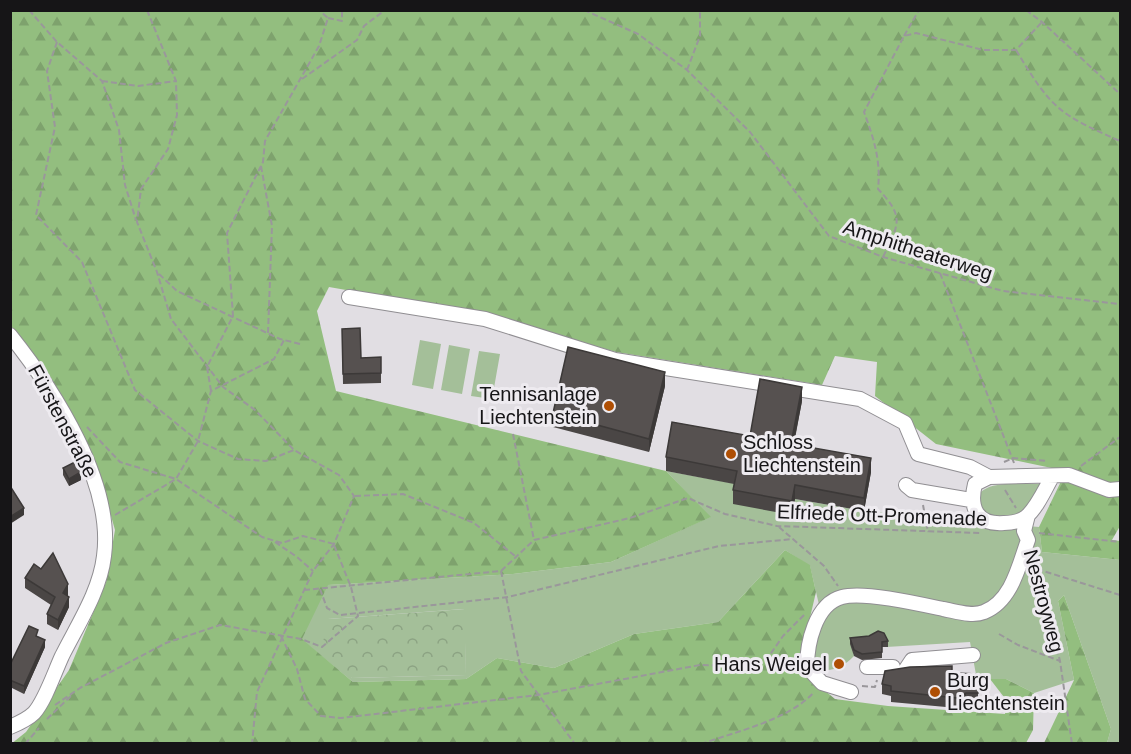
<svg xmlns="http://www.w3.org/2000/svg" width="1131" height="754" font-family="Arial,sans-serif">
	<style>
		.grass { fill: #a4bf99; fill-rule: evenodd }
		.forest { fill: url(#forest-firs) }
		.park { fill: url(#park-crowns) }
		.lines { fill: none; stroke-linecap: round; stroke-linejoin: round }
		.minor-casing { stroke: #908e92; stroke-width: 16 }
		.path { stroke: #9a979b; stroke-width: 2; stroke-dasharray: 6 3; stroke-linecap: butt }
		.minor { stroke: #fff; stroke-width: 14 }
		.wall { fill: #4a4645 }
		.shaded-wall { fill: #3c3938 }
		.building { fill: #565150; stroke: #3c3938; stroke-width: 1.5 }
		.poi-dot { fill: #af4f04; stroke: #eeebf0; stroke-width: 2 }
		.labels { text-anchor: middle; stroke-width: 6; stroke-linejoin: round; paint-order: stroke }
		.street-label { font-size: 20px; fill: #161517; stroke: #eeebf0 }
		.poi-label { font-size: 20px; fill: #161517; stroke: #eeebf0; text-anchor: end }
	</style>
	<defs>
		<pattern id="forest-firs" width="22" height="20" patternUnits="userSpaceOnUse" patternTransform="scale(1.5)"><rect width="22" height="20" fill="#93be7f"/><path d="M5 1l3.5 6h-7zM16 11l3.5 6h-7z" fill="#7ea26d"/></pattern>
		<pattern id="park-crowns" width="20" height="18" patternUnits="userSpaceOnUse" patternTransform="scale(1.5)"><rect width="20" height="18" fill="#a4bf99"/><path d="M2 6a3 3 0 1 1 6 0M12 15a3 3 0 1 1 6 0" fill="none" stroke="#8ca383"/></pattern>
	</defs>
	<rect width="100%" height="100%" fill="#e1dee3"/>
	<path class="grass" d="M 420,340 L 441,344 L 433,389 L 412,385 Z
		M 449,345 L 470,349 L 462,394 L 441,390 Z
		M 479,351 L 500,354 L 492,399 L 471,396 Z
		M 666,471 L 737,484 L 791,515 L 795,499 L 864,511 L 1039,527 L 1042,552 L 1120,560 L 1120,743 L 1107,743 L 1111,729 L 1064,595 L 1058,601 L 1074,680 L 1034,693 L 1006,679 L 977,680 L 970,642 L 886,647 L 851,644 L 854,656 C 842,668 831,673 814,668 L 812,646 L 823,622 L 810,566 L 785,550 L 718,622 L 634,634 L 554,668 L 497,658 L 466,679 L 353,682 L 301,639 L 327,585 L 513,574 L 611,562 L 710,517 ZM 464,609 L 466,675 L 352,678 L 328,619 Z
		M 1041,484 C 1023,516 1024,516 987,518 L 976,500 C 983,478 1021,485 1041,484 Z"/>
	<path class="forest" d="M 11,11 L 1120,11 L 1120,526 L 1112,540 L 1120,541 L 1120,560 L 1042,552 L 1039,527 L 1066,471 L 936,444 L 875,396 L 877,362 L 835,356 L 822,385 L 616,352 L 483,314 L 329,287 L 317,311 L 336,391 L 666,471 L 711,517 L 611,562 L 513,574 L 328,585 L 302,639 L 353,682 L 466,679 L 497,658 L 554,668 L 634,634 L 718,622 L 785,550 L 810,565 L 816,592 L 801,656 L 807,676 L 835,699 L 888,706 L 1005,714 L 1007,701 L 990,679 L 1006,679 L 1034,693 L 1033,730 L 1026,743 L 11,744 L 26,732 L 69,670 L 106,582 L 115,530 L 100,477 L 50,377 L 11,326 Z
		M 1064,595 L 1111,729 L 1107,743 L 1044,743 L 1074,680 L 1058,601 Z"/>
	<path class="park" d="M 465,609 L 466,675 L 352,678 L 322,647 L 328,619 Z"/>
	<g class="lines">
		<defs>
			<path id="minor" d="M 349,297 L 485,319 L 615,360 L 860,399 L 905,423 L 918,454 L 970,467 L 989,477 L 1069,475 L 1109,490 L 1120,489
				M 10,335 C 54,390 114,483 104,556 C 100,591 78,624 62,656 C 55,671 45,701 34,713 C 29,718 17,724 10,727
				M 989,477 L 975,484 C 969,508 977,525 1004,523 C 1013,523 1019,522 1026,517 C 1037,508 1045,489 1052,477
				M 906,485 L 912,490 L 971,500
				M 867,667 L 893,667
				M 906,669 L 912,660 L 973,655
				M 851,692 L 822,683 L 807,667 C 807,644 815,604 842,597 C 864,591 920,604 943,609 C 955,611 972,617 984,612 C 1012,601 1019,565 1028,540 L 1024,531 L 1028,515"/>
		</defs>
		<use href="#minor" class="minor-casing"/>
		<path class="path" d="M 29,10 L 57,42 L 102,81 L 119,130 L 125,185 L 136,220
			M 147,10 L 176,81 L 177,115 L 168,149 L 141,189 L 137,222 L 157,272 L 171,319 L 223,387 L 255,410 L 294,450 L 339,475 L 354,496 L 334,544 L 313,571 L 257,692 L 252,744
			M 584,10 L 638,34 L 687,70 L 750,132 L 829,236 L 883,257 L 1003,291 L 1120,304
			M 1026,10 L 1042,22 L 1120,94
			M 328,18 L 342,21 L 342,10
			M 904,36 L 919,10
			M 57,42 L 47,71 L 55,127 L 36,215 L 82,262 L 135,390 L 198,441 L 238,459 L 266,461 L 294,450
			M 1016,50 C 1051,108 1058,114 1120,141
			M 687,70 L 700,36 L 700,10
			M 302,79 L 357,40 L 364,26 L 385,10
			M 102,81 L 138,86 L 176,81
			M 261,166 L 272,226 L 268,333
			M 883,257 C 899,224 905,217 878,189 C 881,161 874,139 864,112 L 904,36 L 916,33 L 983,50 L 1016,50 L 1042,22
			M 940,273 L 1014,463
			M 159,274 L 177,291 L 280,339 L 300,344
			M 211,391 L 207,367 L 233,316 L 227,233 L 263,162 L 265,141 L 319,46 L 328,18 L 319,10
			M 87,427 L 120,462 L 176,479 L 262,537 L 282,543 L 303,536 L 334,544
			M 513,434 L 534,540
			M 1004,462 L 1013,458 L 1048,461
			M 1081,466 L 1120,437
			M 1005,490 L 1016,508
			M 355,496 L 403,494 L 474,523 L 515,556
			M 923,505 L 928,532
			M 115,515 L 176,479 L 198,441 L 211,391 L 274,359 L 284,340
			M 779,527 L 824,566 L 838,586
			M 1039,533 L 1120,542
			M 275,542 L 297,557 L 313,571
			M 1035,561 L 1060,661 L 1072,744
			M 1037,569 L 1120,595
			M 501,571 L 521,671 L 575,744
			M 320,589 L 327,608 L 340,615 L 508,597 L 719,546 L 793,539
			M 304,590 L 501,571 L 534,540 L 630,518 L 688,498 L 725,514 L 777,526 L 980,533
			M 999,634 L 1018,645 L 1060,661
			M 281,636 L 297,669 L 305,699 L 321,716 L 341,718 L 538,695 L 700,665 L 742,666 L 767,659 L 783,636 L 806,613
			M 862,686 L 875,687 L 877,680
			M 55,705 L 80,688 L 166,643 L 220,625 L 301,639 L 322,647 L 358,616 L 351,587 L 334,545
			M 47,719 L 73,694
			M 25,744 L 39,728
			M 701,744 C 735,732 791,719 814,692"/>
		<use href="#minor" class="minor"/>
	</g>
	<path class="wall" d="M 342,329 L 361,358 L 381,357 L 381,383 L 343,384 Z
		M 665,386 L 649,452 L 553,427 L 553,413 Z
		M 802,401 L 794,444 L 871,472 L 864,511 L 795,499 L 792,515 L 733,504 L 733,490 L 734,484 L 666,471 L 666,457 L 750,436 Z
		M 63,468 L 81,480 L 69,486 L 63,475 Z
		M 25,578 L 68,595 L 69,607 L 58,630 L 47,624 L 47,614 L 51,605 L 25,588 Z
		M 38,637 L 45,647 L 24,694 L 12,688 L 10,665 Z
		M 850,638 L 888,641 L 888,647 L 882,647 L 882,658 L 862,660 L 854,656 L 850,644 Z
		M 952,673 L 978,674 L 978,703 L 966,703 L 957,708 L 891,702 L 891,696 L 882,694 L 882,684 Z"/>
	<path class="shaded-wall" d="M 665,372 L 665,386 L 649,452 L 649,439 Z
		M 802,387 L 802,401 L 791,457 L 791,444 Z
		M 871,458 L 871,472 L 864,511 L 864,498 Z
		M 81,472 L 81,480 L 69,486 L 69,479 Z
		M 795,485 L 795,499 L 792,515 L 792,501 Z
		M 24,508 L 24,515 L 10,524 L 10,517 Z
		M 68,584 L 68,595 L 63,603 L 63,593 Z
		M 69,597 L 69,607 L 58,630 L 58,620 Z
		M 45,640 L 45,647 L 24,694 L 24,686 Z
		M 966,693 L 966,703 L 957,708 L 957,698 Z"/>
	<path class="building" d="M 360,328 L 361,358 L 381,357 L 381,373 L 343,374 L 342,329 Z
		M 568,347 L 665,372 L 649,439 L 553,413 Z
		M 760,379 L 802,387 L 791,444 L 871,458 L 864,498 L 795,485 L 792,501 L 733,490 L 737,471 L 666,457 L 672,422 L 750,436 Z
		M 75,462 L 81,472 L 69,479 L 63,468 Z
		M 10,486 L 24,508 L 10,517 Z
		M 53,553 L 68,584 L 63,593 L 69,597 L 58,620 L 47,614 L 55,597 L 25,578 L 34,564 L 41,569 Z
		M 29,626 L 38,630 L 36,636 L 45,640 L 24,686 L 12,681 L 10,684 L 10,665 Z
		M 878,631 L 884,633 L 888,641 L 882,642 L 882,652 L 862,654 L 854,650 L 850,638 L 869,636 Z
		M 952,666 L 952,673 L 978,674 L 978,693 L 966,693 L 957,698 L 891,691 L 891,686 L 882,684 L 885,671 L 910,667 Z"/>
	<g class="poi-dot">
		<circle cx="609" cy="406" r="6"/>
		<circle cx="731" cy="454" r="6"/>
		<circle cx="839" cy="664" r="6"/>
		<circle cx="935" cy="692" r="6"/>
	</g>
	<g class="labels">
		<g class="street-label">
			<text transform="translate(918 250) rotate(18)" y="7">Amphitheaterweg</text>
			<text transform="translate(63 421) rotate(62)" y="7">Fürstenstraße</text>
			<text transform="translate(882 515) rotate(2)" y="7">Elfriede Ott-Promenade</text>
			<text transform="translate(1044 601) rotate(75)" y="7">Nestroyweg</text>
		</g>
		<g class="poi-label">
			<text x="597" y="401">Tennisanlage<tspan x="597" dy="23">Liechtenstein</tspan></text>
			<text x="743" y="449" text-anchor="start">Schloss<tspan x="743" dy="23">Liechtenstein</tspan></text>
			<text x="827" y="671">Hans Weigel</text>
			<text x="947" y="687" text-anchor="start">Burg<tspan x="947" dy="23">Liechtenstein</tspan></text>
		</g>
	</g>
	<rect width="1131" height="754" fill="none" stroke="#161517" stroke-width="24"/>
</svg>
